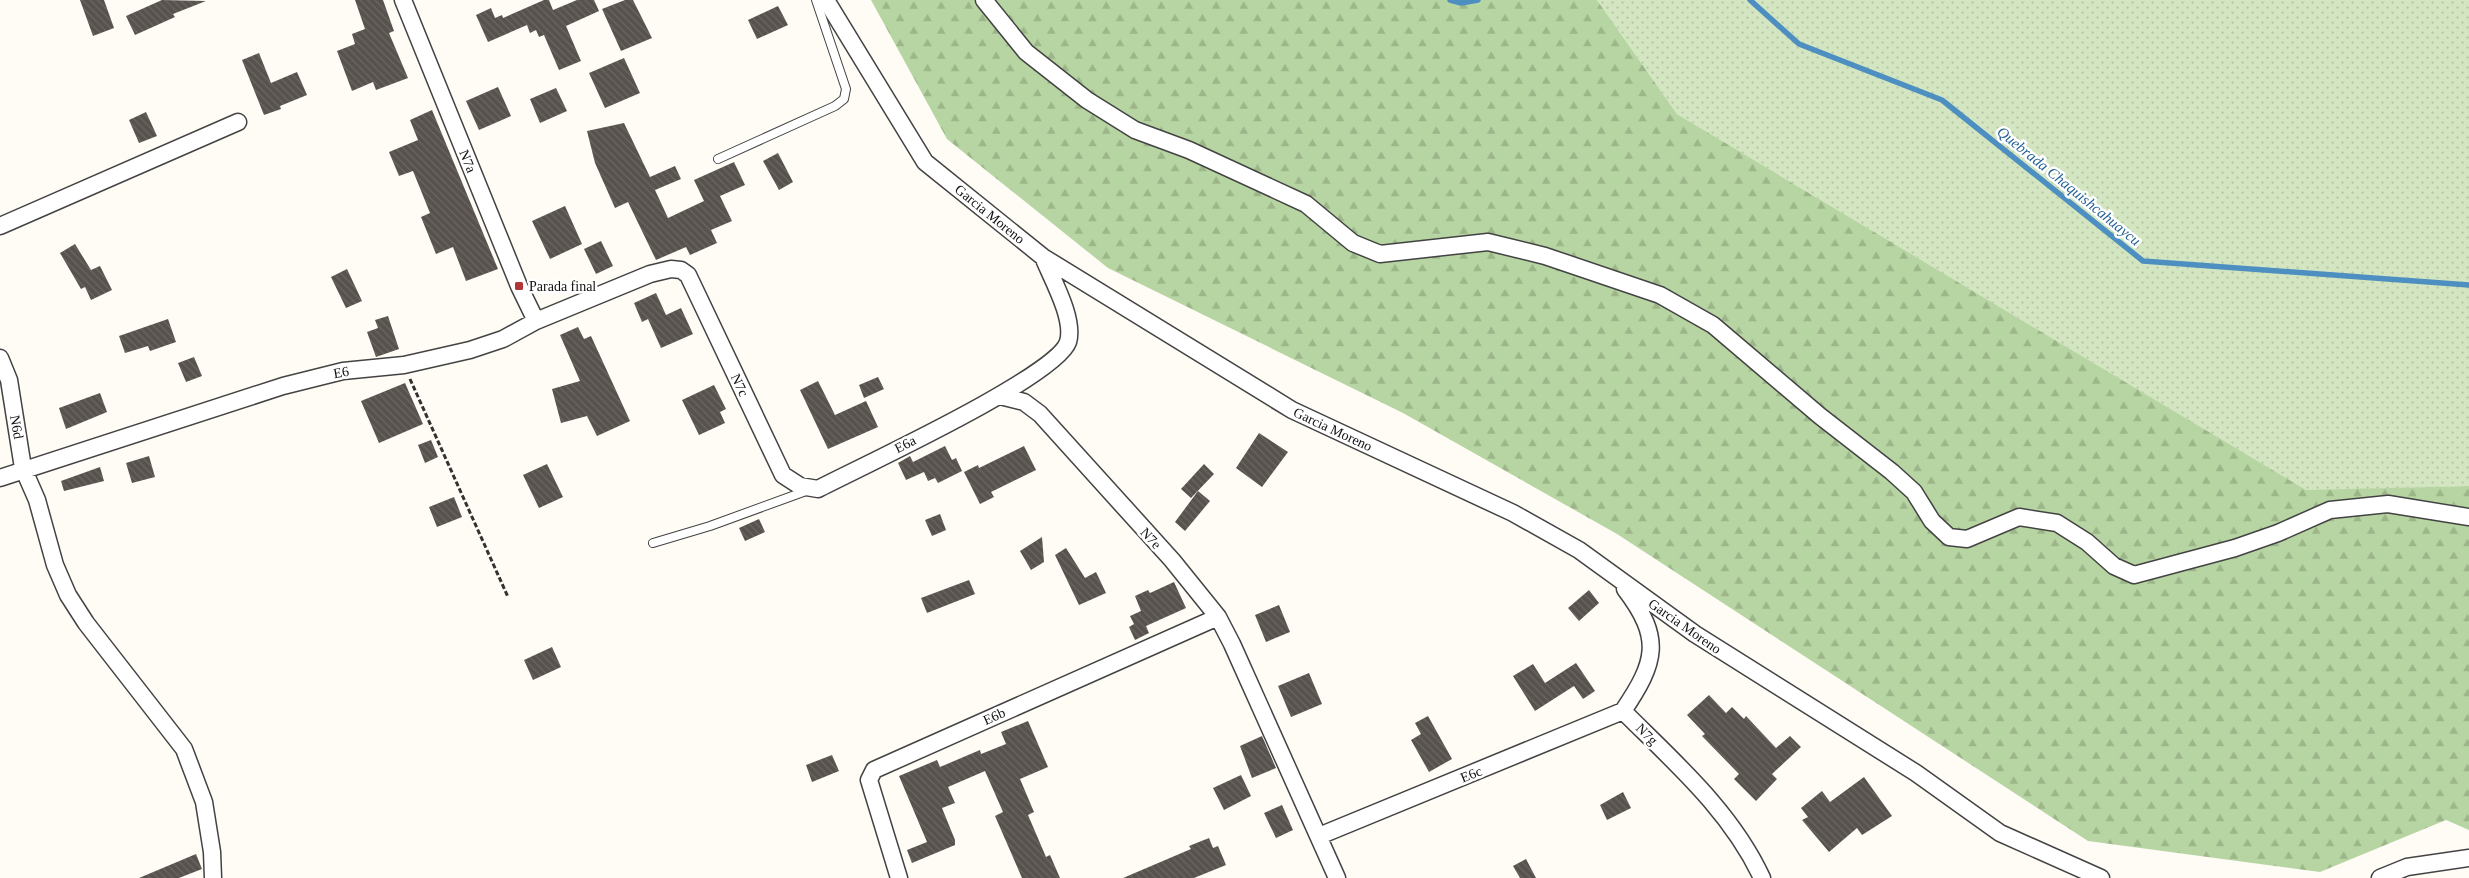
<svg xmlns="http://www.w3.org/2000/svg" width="2469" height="878" font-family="Georgia,serif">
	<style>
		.grass { fill: url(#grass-dots) }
		.forest { fill: url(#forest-firs) }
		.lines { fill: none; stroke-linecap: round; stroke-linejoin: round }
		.stream { stroke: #4d8fc0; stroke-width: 5.5 }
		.building { fill: url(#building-back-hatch) }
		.lane-casing { stroke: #434343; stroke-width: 10 }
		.street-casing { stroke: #434343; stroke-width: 19 }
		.path { stroke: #323232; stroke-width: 3; stroke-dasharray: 5 2.5; stroke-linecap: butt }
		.lane { stroke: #fff; stroke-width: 8 }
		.street { stroke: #fff; stroke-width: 16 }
		.poi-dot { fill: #b23639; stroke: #fff; stroke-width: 2 }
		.labels { text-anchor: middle; stroke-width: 5; stroke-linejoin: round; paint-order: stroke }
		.street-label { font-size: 14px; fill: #101010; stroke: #fff }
		.poi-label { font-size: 14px; fill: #101010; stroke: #fff; text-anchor: start }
		.water-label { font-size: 15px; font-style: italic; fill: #266296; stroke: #fff }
	</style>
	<defs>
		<pattern id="grass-dots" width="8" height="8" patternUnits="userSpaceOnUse" patternTransform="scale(1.25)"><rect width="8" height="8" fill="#d3e6c1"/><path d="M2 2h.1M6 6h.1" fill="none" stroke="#b4c4a5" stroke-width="1.8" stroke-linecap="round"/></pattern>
		<pattern id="forest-firs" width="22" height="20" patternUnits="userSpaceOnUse" patternTransform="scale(1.25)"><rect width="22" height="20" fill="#b7d5a2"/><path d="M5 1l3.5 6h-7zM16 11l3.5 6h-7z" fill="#9cb68a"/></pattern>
		<pattern id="building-back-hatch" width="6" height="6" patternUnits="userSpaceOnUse" patternTransform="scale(1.25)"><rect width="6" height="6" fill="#58524e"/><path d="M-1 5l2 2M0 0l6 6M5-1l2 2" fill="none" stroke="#6b6663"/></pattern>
	</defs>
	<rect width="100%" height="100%" fill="#fefcf5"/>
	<path class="grass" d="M 1597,0 L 2469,0 L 2469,486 L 2307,491 L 1677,114 Z"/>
	<path class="forest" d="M 871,0 L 1597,0 L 1677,114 L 2306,490 L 2469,486 L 2469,830 L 2446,820 L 2320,872 L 2088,841 L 1617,534 L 1403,413 L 1108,268 L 947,139 Z"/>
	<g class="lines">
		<path class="stream" d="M 1450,0 L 1461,3 L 1478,0
			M 1750,0 L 1799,44 L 1942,100 L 2143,261 L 2469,285"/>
	</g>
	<path class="building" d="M 80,0 L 104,0 L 114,28 L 93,36 Z
		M 162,0 L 206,1 L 173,14 L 175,17 L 135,35 L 126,16 Z
		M 355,0 L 383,0 L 394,31 L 389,33 L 408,78 L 376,90 L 373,82 L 352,91 L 337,51 L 355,44 L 352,34 L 365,29 Z
		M 544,0 L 549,0 L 553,10 L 577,0 L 594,0 L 599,11 L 566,26 L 581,61 L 559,70 L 544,35 L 539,37 L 536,30 L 530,33 L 527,25 L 488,42 L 476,15 L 491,8 L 495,18 L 502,15 L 503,18 Z
		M 625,0 L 633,0 L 652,38 L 621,51 L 602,9 Z
		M 778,6 L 788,25 L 757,39 L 748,20 Z
		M 259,53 L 271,83 L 297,72 L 307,95 L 280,106 L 281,109 L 264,115 L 242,60 Z
		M 624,58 L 640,93 L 605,108 L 589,73 Z
		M 498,87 L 511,116 L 479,130 L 466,101 Z
		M 556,88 L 567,111 L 540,123 L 530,99 Z
		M 432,110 L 498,269 L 466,281 L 453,247 L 436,254 L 421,217 L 430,213 L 413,171 L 399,176 L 389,152 L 418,140 L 410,120 Z
		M 146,112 L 157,136 L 139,143 L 129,120 Z
		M 624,123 L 650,177 L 675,166 L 681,179 L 655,190 L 668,218 L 704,201 L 694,180 L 734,162 L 745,185 L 720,196 L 732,221 L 711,230 L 717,243 L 690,255 L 686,247 L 656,260 L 628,202 L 615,208 L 595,163 L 587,131 Z
		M 778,153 L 793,182 L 779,190 L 763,161 Z
		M 565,206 L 582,244 L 550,259 L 532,221 Z
		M 601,241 L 613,266 L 596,274 L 584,249 Z
		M 75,244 L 91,270 L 100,266 L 112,290 L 91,300 L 85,287 L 81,289 L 60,253 Z
		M 347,269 L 362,301 L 346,308 L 331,277 Z
		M 656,293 L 666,315 L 681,308 L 693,334 L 661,348 L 648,319 L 642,322 L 634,303 Z
		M 388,316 L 399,349 L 376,357 L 367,332 L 378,328 L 375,320 Z
		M 168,319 L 176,342 L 150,351 L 148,346 L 125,353 L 119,336 Z
		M 578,327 L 584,339 L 591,336 L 630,421 L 597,436 L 587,416 L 561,423 L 552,389 L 580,381 L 560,335 Z
		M 194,357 L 202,376 L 186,382 L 178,363 Z
		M 878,377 L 884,389 L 864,398 L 859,385 Z
		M 818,381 L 835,415 L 866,401 L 878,427 L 828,449 L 800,390 Z
		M 405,383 L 423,424 L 379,443 L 361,401 Z
		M 714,385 L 726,409 L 720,412 L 725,423 L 699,435 L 682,400 Z
		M 100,393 L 107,412 L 66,429 L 59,408 Z
		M 1259,433 L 1288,452 L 1262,487 L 1236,468 Z
		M 431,440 L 438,457 L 425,463 L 418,445 Z
		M 945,446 L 952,460 L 956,458 L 962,471 L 938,483 L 935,478 L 928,481 L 924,472 L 906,480 L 898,463 L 910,456 L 913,462 Z
		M 1024,446 L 1036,470 L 991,492 L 994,497 L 980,504 L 964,472 L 978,465 L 979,468 Z
		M 149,456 L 155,477 L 132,483 L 126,463 Z
		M 547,464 L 563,497 L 539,508 L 523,475 Z
		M 1204,464 L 1214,474 L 1191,498 L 1181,489 Z
		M 100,467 L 104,481 L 64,491 L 61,481 Z
		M 1198,491 L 1210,501 L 1185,531 L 1175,522 Z
		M 454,497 L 462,517 L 437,527 L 429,507 Z
		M 940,514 L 946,530 L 932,536 L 925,520 Z
		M 759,519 L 765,532 L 745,541 L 739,528 Z
		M 1042,537 L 1044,562 L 1031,570 L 1020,551 Z
		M 1066,548 L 1085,578 L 1096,572 L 1106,593 L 1079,605 L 1055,555 Z
		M 969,580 L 975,594 L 927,613 L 921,598 Z
		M 1174,582 L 1186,608 L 1146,626 L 1149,633 L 1135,640 L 1129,627 L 1134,624 L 1130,616 L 1141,611 L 1135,596 L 1148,590 L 1150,593 Z
		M 1589,590 L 1599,603 L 1579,621 L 1568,608 Z
		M 1279,605 L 1290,632 L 1266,642 L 1255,615 Z
		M 552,647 L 561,667 L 533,680 L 524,660 Z
		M 1576,663 L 1595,691 L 1583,699 L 1574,686 L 1535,711 L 1513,676 L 1533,664 L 1545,683 Z
		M 1309,673 L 1322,704 L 1291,717 L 1278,686 Z
		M 1709,695 L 1726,713 L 1732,707 L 1744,719 L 1746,716 L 1776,748 L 1790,736 L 1801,747 L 1772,774 L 1777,779 L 1756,801 L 1734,779 L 1739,774 L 1702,736 L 1705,734 L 1687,715 Z
		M 1428,716 L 1452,759 L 1429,772 L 1411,740 L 1421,734 L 1415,723 Z
		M 1028,721 L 1048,767 L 1020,779 L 1034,812 L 1028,815 L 1046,857 L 1050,855 L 1060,878 L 1022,878 L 995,816 L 1003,812 L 985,771 L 948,787 L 955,803 L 942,808 L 955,840 L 955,845 L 912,863 L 907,850 L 927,842 L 899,776 L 937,760 L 940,767 L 980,750 L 981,754 L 1006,744 L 1001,732 Z
		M 1262,736 L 1276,768 L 1252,778 L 1240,746 Z
		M 832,755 L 839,771 L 812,782 L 806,765 Z
		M 1241,775 L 1251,796 L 1224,810 L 1213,788 Z
		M 1864,777 L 1892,816 L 1862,835 L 1857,828 L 1829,852 L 1802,820 L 1808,817 L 1801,808 L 1822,791 L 1830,802 Z
		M 1623,792 L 1631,808 L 1607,820 L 1600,805 Z
		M 1282,805 L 1293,830 L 1276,838 L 1264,813 Z
		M 1209,838 L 1213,848 L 1218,846 L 1226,865 L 1194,878 L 1123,878 L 1191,849 L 1189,846 Z
		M 196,854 L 202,869 L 179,878 L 139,878 Z
		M 1526,859 L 1536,878 L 1520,878 L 1513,866 Z"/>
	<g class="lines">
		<defs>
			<path id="lane" d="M 718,159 L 835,106 L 844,99 L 846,89 L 816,0
				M 653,543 L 710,526 L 806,491"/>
			<path id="street" d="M 403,0 L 519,286 L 536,321
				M 826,0 L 925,162 L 1043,257 L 1292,410 L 1513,513 L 1579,550 L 1695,634 L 1916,773 L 2000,833 L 2101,878
				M 984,0 L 1026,52 L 1087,100 L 1135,130 L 1189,150 L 1306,204 L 1353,243 L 1380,254 L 1488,242 L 1545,256 L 1660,295 L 1713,325 L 1820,416 L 1892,472 L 1914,492 L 1932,521 L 1949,537 L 1967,539 L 2019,517 L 2057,523 L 2087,542 L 2114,566 L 2134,575 L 2235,548 L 2278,533 L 2330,510 L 2388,504 L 2469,517
				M 0,226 L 238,122
				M 0,358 L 9,380 L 23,468 L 37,500 L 55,565 L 68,595 L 86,623 L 184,749 L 204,802 L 212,852 L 213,878
				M 1000,396 L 1024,402 L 1040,414 L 1172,560 L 1218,617 L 1232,644 L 1337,878
				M 0,478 L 283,386 L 343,371 L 404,365 L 470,350 L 503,339 L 536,321 L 650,274 L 671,269 L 681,270 L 688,275 L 783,475 L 800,486 L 818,489 C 860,467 1056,377 1068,342 C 1075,319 1052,279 1043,257
				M 1623,711 C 1674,762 1731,811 1762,878
				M 1623,711 C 1656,662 1663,639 1625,589
				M 1319,836 L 1623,711
				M 899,878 L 869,780 L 874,770 L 1218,617
				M 2380,878 L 2407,867 L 2469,858"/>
		</defs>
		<use href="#lane" class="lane-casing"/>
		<use href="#street" class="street-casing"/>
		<path class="path" d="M 410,379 L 508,597"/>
		<use href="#lane" class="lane"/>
		<use href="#street" class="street"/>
	</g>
	<rect class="poi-dot" x="514" y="281" width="10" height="10" rx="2.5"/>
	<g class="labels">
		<g class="street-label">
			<text transform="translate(468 161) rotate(68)" y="5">N7a</text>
			<text transform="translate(990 214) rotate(39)" y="5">Garcia Moreno</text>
			<text transform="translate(341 372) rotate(-10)" y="5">E6</text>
			<text transform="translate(740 385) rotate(65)" y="5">N7c</text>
			<text transform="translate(17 427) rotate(80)" y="5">N6d</text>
			<text transform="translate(1333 429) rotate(25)" y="5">Garcia Moreno</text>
			<text transform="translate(905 444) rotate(-27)" y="5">E6a</text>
			<text transform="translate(1151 538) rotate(47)" y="5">N7e</text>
			<text transform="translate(1685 626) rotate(35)" y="5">Garcia Moreno</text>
			<text transform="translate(994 716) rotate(-24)" y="5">E6b</text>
			<text transform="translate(1647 734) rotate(45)" y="5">N7g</text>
			<text transform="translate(1471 774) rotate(-22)" y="5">E6c</text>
		</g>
		<g class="poi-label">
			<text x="529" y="291">Parada final</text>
		</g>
		<g class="water-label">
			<text transform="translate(2069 186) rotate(39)" y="5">Quebrada Chaquishcahuaycu</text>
		</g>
	</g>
</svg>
